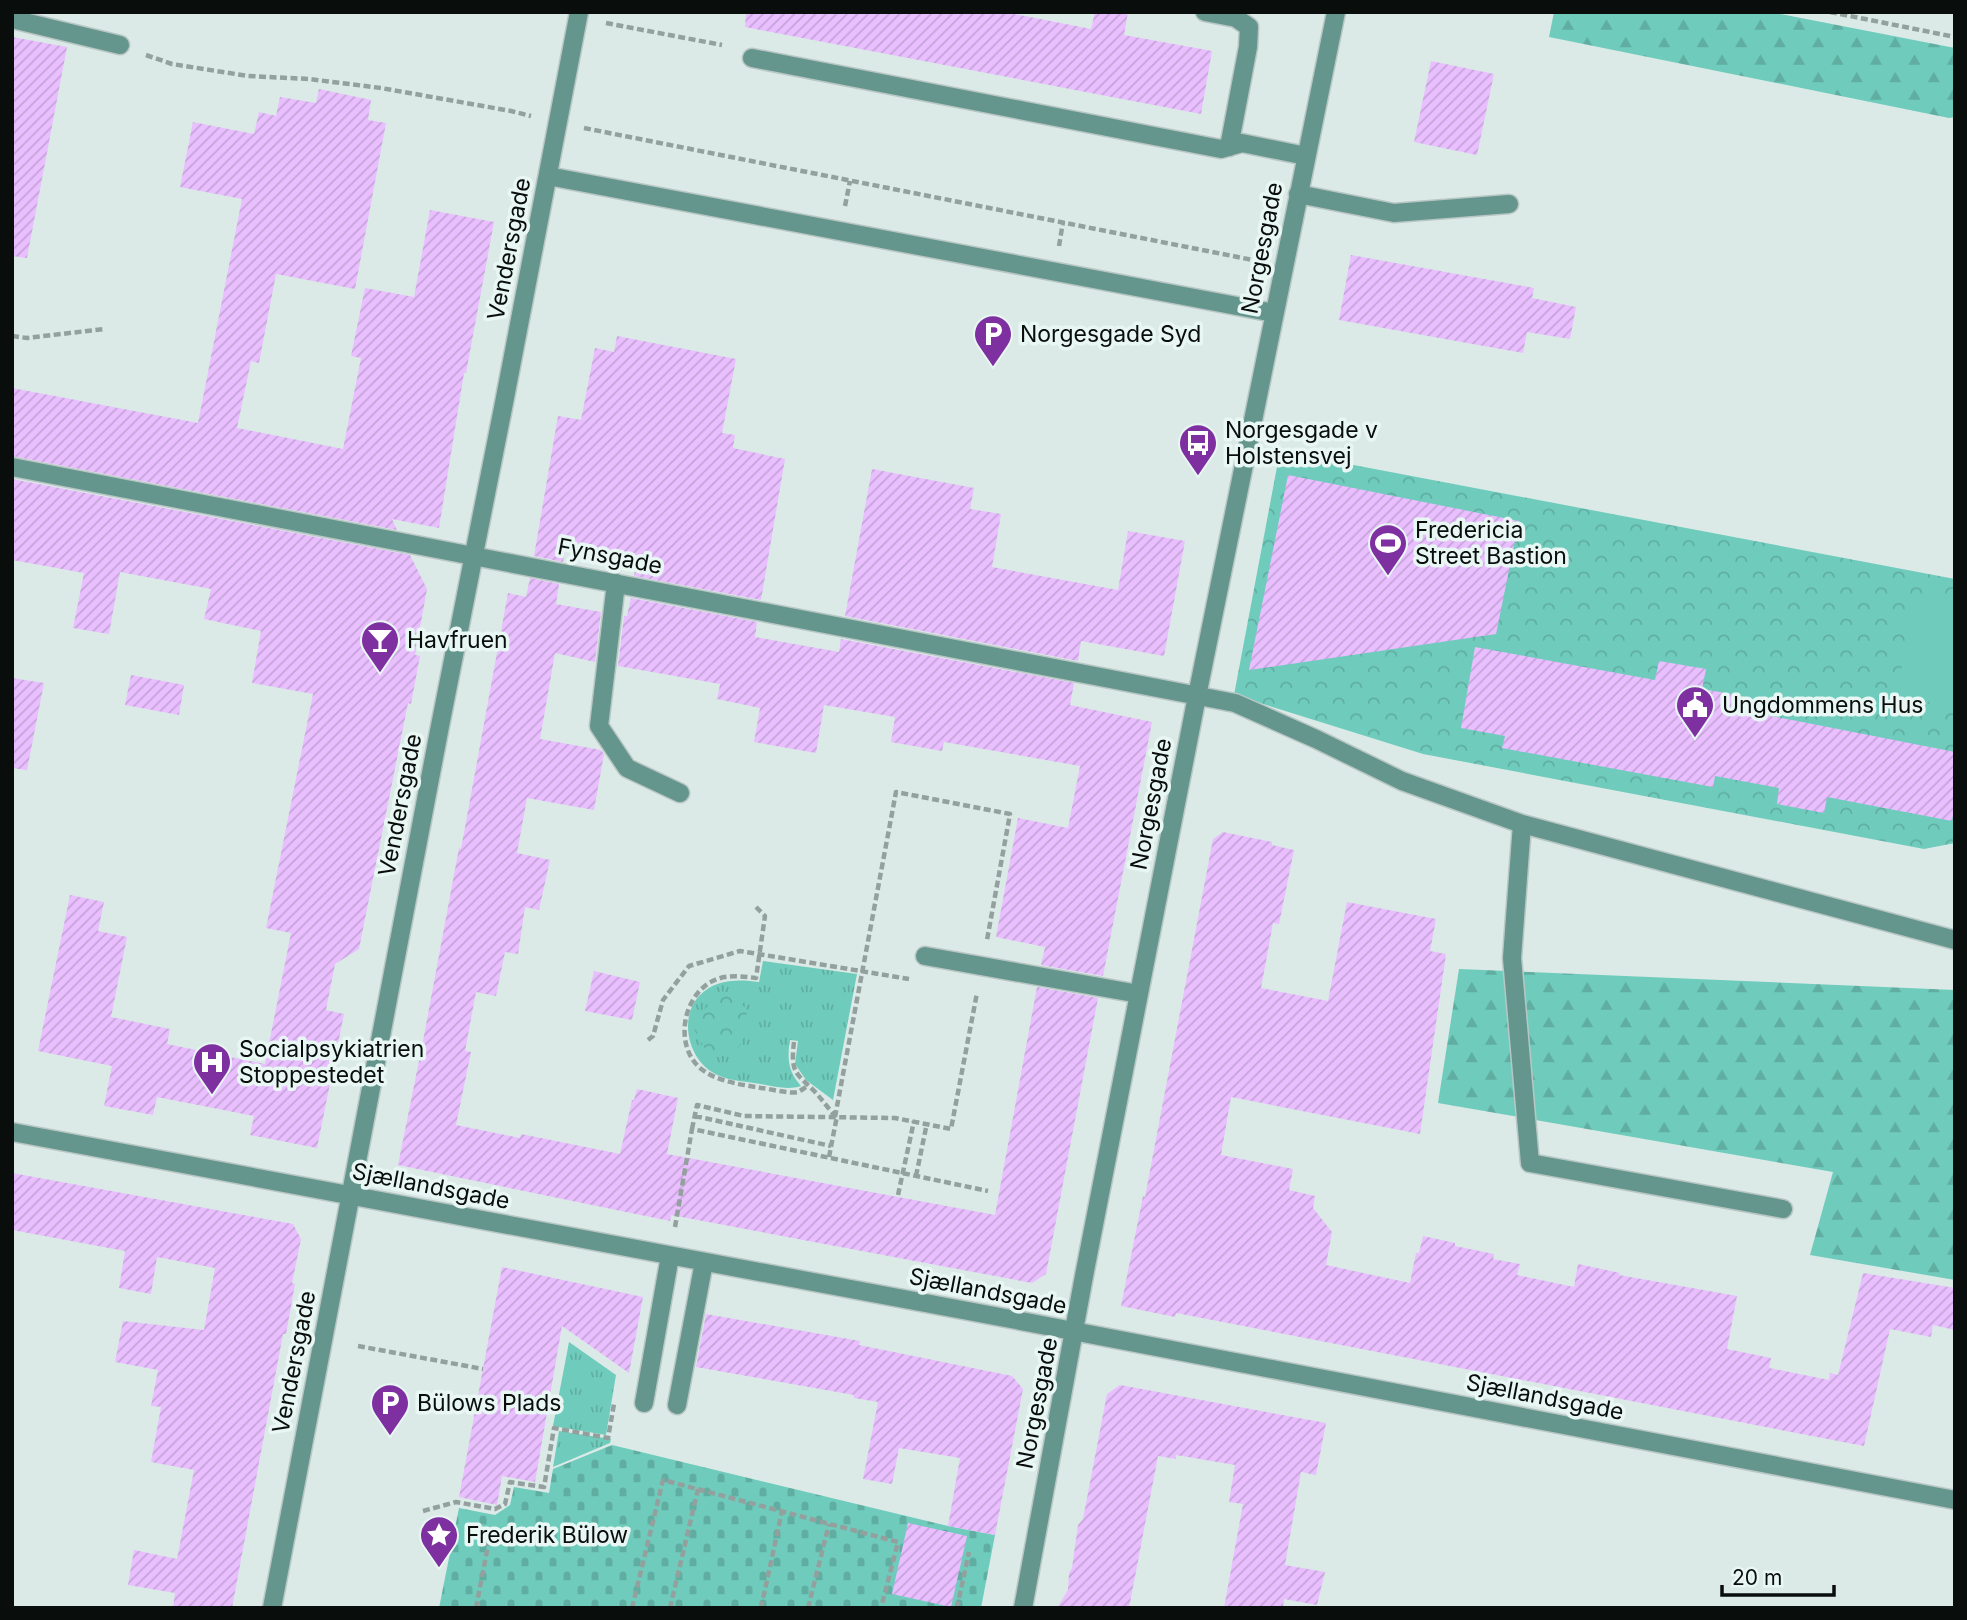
<svg xmlns="http://www.w3.org/2000/svg" width="1967" height="1620" font-family="Inter,sans-serif">
	<style>
		.grass { fill: url(#grass-tufts) }
		.forest { fill: url(#forest-firs) }
		.cemetery { fill: url(#cemetery-stones) }
		.park { fill: url(#park-crowns) }
		.garden { fill: #6fccbd }
		.building { fill: url(#building-hatch) }
		.lines { fill: none; stroke-linecap: round; stroke-linejoin: round }
		.minor-casing { stroke: #b9c7c4; stroke-width: 21 }
		.path { stroke: #94a09e; stroke-width: 4.5; stroke-dasharray: 7 3.5; stroke-linecap: butt }
		.minor { stroke: #65968e; stroke-width: 18 }
		.labels { text-anchor: middle; stroke-width: 7; stroke-linejoin: round; paint-order: stroke }
		.street-label { font-size: 23px; fill: #090e0d; stroke: #e9f7f4 }
		.poi-label { font-size: 23px; fill: #090e0d; stroke: #e9f7f4; text-anchor: start }
	</style>
	<defs>
		<pattern id="grass-tufts" width="24" height="20" patternUnits="userSpaceOnUse" patternTransform="scale(1.75)"><rect width="24" height="20" fill="#6fccbd"/><path d="M3 7l-1-3M5 7V3M7 7l1-3M15 17l-1-3M17 17v-4M19 17l1-3" fill="none" stroke="#5faea1"/></pattern>
		<pattern id="forest-firs" width="22" height="20" patternUnits="userSpaceOnUse" patternTransform="scale(1.75)"><rect width="22" height="20" fill="#6fccbd"/><path d="M5 1l3.5 6h-7zM16 11l3.5 6h-7z" fill="#5faea1"/></pattern>
		<pattern id="cemetery-stones" width="16" height="16" patternUnits="userSpaceOnUse" patternTransform="scale(1.75)"><rect width="16" height="16" fill="#6fccbd"/><path d="M2 7V4a2 2 0 0 1 4 0v3zM10 15v-3a2 2 0 0 1 4 0v3z" fill="#5faea1"/></pattern>
		<pattern id="park-crowns" width="20" height="18" patternUnits="userSpaceOnUse" patternTransform="scale(1.75)"><rect width="20" height="18" fill="#6fccbd"/><path d="M2 6a3 3 0 1 1 6 0M12 15a3 3 0 1 1 6 0" fill="none" stroke="#5faea1"/></pattern>
		<pattern id="building-hatch" width="6" height="6" patternUnits="userSpaceOnUse" patternTransform="scale(1.75)"><rect width="6" height="6" fill="#e9bfff"/><path d="M-1 1l2-2M0 6l6-6M5 7l2-2" fill="none" stroke="#c6a3d9"/></pattern>
	</defs>
	<rect width="100%" height="100%" fill="#dbeae7"/>
	<path class="grass" d="M 763,961 L 857,974 L 833,1100 L 806,1080 L 795,1064 L 798,1041 L 790,1040 C 787,1059 788,1071 801,1086 C 786,1091 769,1085 754,1083 C 740,1081 724,1080 712,1072 C 688,1057 679,1018 699,996 C 715,979 738,979 759,982 Z
		M 569,1342 L 616,1375 L 606,1435 L 553,1426 Z
		M 559,1431 L 611,1439 L 610,1443 L 553,1467 Z"/>
	<path class="forest" d="M 1554,12 L 1770,12 L 1955,48 L 1955,117 L 1949,118 L 1549,37 Z
		M 1459,969 L 1955,990 L 1955,1280 L 1810,1255 L 1833,1172 L 1438,1103 Z"/>
	<path class="cemetery" d="M 612,1445 L 948,1526 L 995,1535 L 981,1608 L 439,1608 L 459,1508 L 495,1515 L 510,1505 L 514,1487 L 549,1493 L 553,1469 Z"/>
	<path class="park" d="M 1280,451 L 1955,579 L 1955,843 L 1924,849 L 1423,754 L 1234,695 Z
		M 720,991 L 732,993 L 747,1010 L 744,1037 L 737,1051 L 723,1056 L 705,1049 L 694,1029 L 700,1015 Z"/>
	<path class="garden" d="M 1916,593 L 1955,600 L 1955,707 L 1896,696 Z"/>
	<path class="building" d="M 746,12 L 1004,12 L 1091,29 L 1095,12 L 1128,12 L 1124,35 L 1212,51 L 1201,114 L 745,27 Z
		M 12,37 L 67,47 L 27,258 L 12,256 Z
		M 1431,61 L 1494,74 L 1477,155 L 1414,142 Z
		M 319,89 L 371,100 L 368,120 L 386,123 L 355,289 L 276,274 L 259,363 L 251,361 L 237,428 L 343,449 L 361,358 L 351,356 L 365,288 L 414,297 L 430,210 L 494,222 L 466,373 L 464,373 L 439,528 L 392,519 L 397,530 L 12,456 L 12,388 L 198,423 L 242,199 L 180,187 L 193,122 L 254,134 L 259,112 L 276,116 L 280,97 L 316,103 Z
		M 1351,255 L 1534,288 L 1532,298 L 1576,307 L 1570,339 L 1527,332 L 1523,353 L 1339,320 Z
		M 617,336 L 736,359 L 722,433 L 735,435 L 733,448 L 785,459 L 761,600 L 634,576 L 637,560 L 566,547 L 563,562 L 534,556 L 558,416 L 581,420 L 595,348 L 614,352 Z
		M 872,469 L 974,488 L 970,509 L 1001,514 L 992,567 L 1118,590 L 1128,531 L 1185,541 L 1164,656 L 1081,641 L 1078,661 L 845,616 Z
		M 1288,475 L 1519,521 L 1496,634 L 1249,670 Z
		M 12,479 L 410,555 L 427,589 L 415,655 L 420,656 L 411,704 L 408,703 L 359,949 L 335,964 L 326,1010 L 344,1014 L 317,1148 L 250,1135 L 254,1116 L 157,1097 L 153,1115 L 104,1106 L 112,1066 L 38,1051 L 70,895 L 104,902 L 98,931 L 127,937 L 111,1017 L 170,1029 L 167,1044 L 265,1064 L 291,933 L 266,928 L 313,694 L 252,683 L 261,631 L 204,619 L 211,589 L 120,572 L 109,634 L 73,628 L 84,573 L 12,560 Z
		M 530,578 L 559,584 L 556,604 L 601,612 L 595,662 L 555,653 L 540,739 L 601,750 L 604,754 L 594,810 L 527,798 L 517,853 L 550,860 L 539,910 L 525,907 L 518,954 L 505,952 L 496,996 L 476,992 L 465,1051 L 471,1052 L 456,1125 L 520,1138 L 521,1134 L 620,1154 L 632,1100 L 634,1100 L 637,1089 L 678,1098 L 667,1154 L 995,1215 L 1037,987 L 1098,998 L 1046,1274 L 1032,1283 L 671,1215 L 670,1221 L 398,1165 L 423,1041 L 459,848 L 461,849 L 508,593 L 526,597 Z
		M 631,598 L 757,622 L 755,637 L 839,652 L 841,639 L 1074,683 L 1070,705 L 1152,722 L 1103,976 L 1041,965 L 1045,947 L 996,937 L 1018,818 L 1068,828 L 1080,766 L 944,742 L 942,751 L 891,742 L 895,717 L 824,705 L 816,753 L 754,742 L 760,708 L 717,699 L 720,684 L 618,666 L 624,616 L 627,616 Z
		M 1475,647 L 1655,680 L 1659,661 L 1706,669 L 1702,689 L 1738,695 L 1736,709 L 1955,752 L 1955,804 L 1952,821 L 1827,797 L 1824,813 L 1777,804 L 1779,788 L 1715,776 L 1713,787 L 1502,748 L 1505,736 L 1461,728 Z
		M 131,675 L 184,685 L 179,715 L 125,705 Z
		M 12,678 L 44,683 L 27,770 L 12,768 Z
		M 1223,832 L 1272,842 L 1272,845 L 1294,850 L 1279,924 L 1273,923 L 1261,988 L 1328,1001 L 1347,902 L 1436,919 L 1430,951 L 1446,954 L 1420,1134 L 1231,1097 L 1221,1155 L 1293,1169 L 1289,1190 L 1315,1196 L 1313,1208 L 1332,1232 L 1326,1265 L 1410,1283 L 1416,1253 L 1419,1253 L 1423,1236 L 1455,1243 L 1455,1246 L 1494,1254 L 1493,1259 L 1520,1264 L 1517,1275 L 1574,1287 L 1578,1264 L 1620,1273 L 1619,1275 L 1737,1296 L 1727,1349 L 1771,1358 L 1769,1368 L 1829,1380 L 1830,1373 L 1838,1375 L 1863,1273 L 1955,1288 L 1955,1330 L 1933,1325 L 1931,1337 L 1890,1329 L 1864,1446 L 1176,1313 L 1175,1317 L 1121,1306 L 1143,1196 L 1145,1197 L 1213,839 Z
		M 594,971 L 640,982 L 632,1020 L 585,1011 Z
		M 12,1173 L 293,1224 L 301,1239 L 292,1283 L 295,1284 L 286,1334 L 283,1334 L 232,1608 L 173,1608 L 175,1593 L 128,1585 L 134,1550 L 177,1559 L 194,1470 L 151,1462 L 161,1407 L 151,1406 L 158,1370 L 115,1362 L 123,1321 L 204,1330 L 215,1268 L 157,1257 L 151,1294 L 119,1288 L 125,1251 L 12,1230 Z
		M 502,1267 L 643,1297 L 629,1373 L 562,1326 L 535,1482 L 502,1476 L 497,1505 L 459,1497 Z
		M 706,1314 L 860,1341 L 859,1345 L 1012,1376 L 1023,1389 L 995,1535 L 948,1526 L 960,1458 L 899,1448 L 892,1484 L 863,1479 L 878,1402 L 854,1398 L 854,1395 L 696,1367 Z
		M 1120,1385 L 1326,1423 L 1316,1475 L 1301,1472 L 1285,1565 L 1325,1572 L 1317,1605 L 1284,1599 L 1283,1608 L 1224,1608 L 1243,1504 L 1229,1502 L 1235,1465 L 1176,1455 L 1176,1459 L 1158,1456 L 1129,1608 L 1057,1608 L 1068,1590 L 1069,1573 L 1072,1568 L 1078,1525 L 1083,1519 L 1107,1394 Z
		M 908,1523 L 967,1536 L 951,1607 L 892,1594 Z"/>
	<g class="lines">
		<defs>
			<path id="minor" d="M 1205,12 L 1236,18 L 1249,27 L 1248,47 L 1229,147
				M 12,19 L 120,45
				M 752,58 L 1221,149 L 1242,143 L 1306,156
				M 548,176 L 1274,313
				M 1298,194 L 1394,213 L 1509,204
				M 12,467 L 1235,703 L 1316,739 L 1402,781 L 1522,824 L 1955,940
				M 616,583 L 599,726 L 627,768 L 680,793
				M 1522,824 L 1512,958 L 1530,1163 L 1783,1209
				M 925,956 L 1139,994
				M 12,1132 L 1016,1320 L 1955,1500
				M 644,1403 L 670,1256
				M 677,1405 L 704,1262
				M 272,1608 L 440,726 L 504,403 L 579,12
				M 1023,1608 L 1084,1276 L 1197,696 L 1336,12"/>
		</defs>
		<use href="#minor" class="minor-casing"/>
		<path class="path" d="M 1830,12 L 1955,37
			M 606,23 L 722,45
			M 146,55 L 172,64 L 248,76 L 309,79 L 381,88 L 511,111 L 531,116
			M 584,128 L 1258,261
			M 845,206 L 850,181
			M 1059,246 L 1063,222
			M 12,336 L 27,338 L 104,329
			M 756,907 L 765,916 L 756,978 C 740,976 723,974 709,983 C 682,1000 675,1046 700,1068 C 717,1082 740,1084 761,1088 C 772,1089 788,1094 798,1092 C 800,1091 806,1087 808,1086
			M 648,1040 L 653,1036 L 663,1000 L 689,966 L 740,951 L 909,979
			M 794,1042 C 790,1075 797,1073 817,1094 C 823,1101 829,1109 835,1116
			M 695,1116 L 831,1146
			M 835,1117 L 896,792 L 1010,814 L 987,940
			M 692,1129 L 697,1105 L 744,1116 L 895,1118 L 951,1129 L 977,993
			M 829,1157 L 837,1116
			M 916,1176 L 927,1123
			M 898,1195 L 914,1121
			M 675,1227 L 692,1129 L 988,1191
			M 358,1346 L 483,1369
			M 423,1511 L 456,1502 L 495,1509 L 505,1504 L 510,1482 L 544,1487 L 554,1428 L 608,1438 L 614,1404
			M 476,1608 L 490,1535
			M 632,1608 L 663,1480 L 898,1542 L 881,1608
			M 670,1608 L 698,1489
			M 761,1608 L 782,1511
			M 808,1608 L 829,1524
			M 957,1608 L 969,1552"/>
		<use href="#minor" class="minor"/>
	</g>
	<defs>
		<symbol id="parking-pin" viewBox="-11 -11 22 30"><path d="M0 17L-7.5 6A9.5 9.5 0 1 1 7.5 6Z" fill="#7e2fa0" stroke="#e9f7f4"/><path d="M-3.5-5.5H1a3.5 3.5 0 0 1 0 7H-1V5.5H-3.5ZM-1-3.4V-.6H.8a1.4 1.4 0 0 0 0-2.8Z" fill="#fff"/></symbol>
		<symbol id="bus-pin" viewBox="-11 -11 22 30"><path d="M0 17L-7.5 6A9.5 9.5 0 1 1 7.5 6Z" fill="#7e2fa0" stroke="#e9f7f4"/><path d="M-5-6H5V4H4V6H2V4H-2V6H-4V4H-5ZM-3.5-4V0h7V-4ZM-3.5 1.2v1.5H-2V1.2ZM2 1.2v1.5H3.5V1.2Z" fill="#fff"/></symbol>
		<symbol id="stadium-pin" viewBox="-11 -11 22 30"><path d="M0 17L-7.5 6A9.5 9.5 0 1 1 7.5 6Z" fill="#7e2fa0" stroke="#e9f7f4"/><path d="M0-5a6.5 5 0 1 0 0 10a6.5 5 0 1 0 0-10ZM-3.5-1.8h7v3.6h-7Z" fill="#fff"/></symbol>
		<symbol id="bar-pin" viewBox="-11 -11 22 30"><path d="M0 17L-7.5 6A9.5 9.5 0 1 1 7.5 6Z" fill="#7e2fa0" stroke="#e9f7f4"/><path d="M-6-5H6L.8 .8V4.5H3.5V6h-7V4.5H-.8V.8Z" fill="#fff"/></symbol>
		<symbol id="civic-pin" viewBox="-11 -11 22 30"><path d="M0 17L-7.5 6A9.5 9.5 0 1 1 7.5 6Z" fill="#7e2fa0" stroke="#e9f7f4"/><path d="M-.6-6.5H3V-4.5H.6V-3L4-1V1h2V6H-6V1h2V-1L-.6-3ZM-1.2 2.5V6h2.4V2.5Z" fill="#fff"/></symbol>
		<symbol id="hospital-pin" viewBox="-11 -11 22 30"><path d="M0 17L-7.5 6A9.5 9.5 0 1 1 7.5 6Z" fill="#7e2fa0" stroke="#e9f7f4"/><path d="M-5-5h3v3.5h4V-5h3V5h-3V1.5h-4V5h-3Z" fill="#fff"/></symbol>
		<symbol id="sight-pin" viewBox="-11 -11 22 30"><path d="M0 17L-7.5 6A9.5 9.5 0 1 1 7.5 6Z" fill="#7e2fa0" stroke="#e9f7f4"/><path d="M0-6L1.8-2.2L6-1.7L2.9 1.2L3.7 5.4L0 3.3L-3.7 5.4L-2.9 1.2L-6-1.7L-1.8-2.2Z" fill="#fff"/></symbol>
	</defs>
	<g fill-rule="evenodd">
		<use href="#parking-pin" x="971" y="312" width="44" height="60"/>
		<use href="#bus-pin" x="1176" y="421" width="44" height="60"/>
		<use href="#stadium-pin" x="1366" y="521" width="44" height="60"/>
		<use href="#bar-pin" x="358" y="618" width="44" height="60"/>
		<use href="#civic-pin" x="1673" y="683" width="44" height="60"/>
		<use href="#hospital-pin" x="190" y="1040" width="44" height="60"/>
		<use href="#parking-pin" x="368" y="1381" width="44" height="60"/>
		<use href="#sight-pin" x="417" y="1513" width="44" height="60"/>
	</g>
	<g class="labels">
		<g class="street-label">
			<text transform="translate(1262 248) rotate(-79)" y="8">Norgesgade</text>
			<text transform="translate(509 249) rotate(-79)" y="8">Vendersgade</text>
			<text transform="translate(610 556) rotate(11)" y="8">Fynsgade</text>
			<text transform="translate(1151 804) rotate(-79)" y="8">Norgesgade</text>
			<text transform="translate(400 805) rotate(-79)" y="8">Vendersgade</text>
			<text transform="translate(431 1186) rotate(11)" y="8">Sjællandsgade</text>
			<text transform="translate(988 1291) rotate(11)" y="8">Sjællandsgade</text>
			<text transform="translate(294 1362) rotate(-79)" y="8">Vendersgade</text>
			<text transform="translate(1545 1397) rotate(11)" y="8">Sjællandsgade</text>
			<text transform="translate(1037 1403) rotate(-79)" y="8">Norgesgade</text>
		</g>
		<g class="poi-label">
			<text x="1020" y="342">Norgesgade Syd</text>
			<text x="1225" y="438">Norgesgade v<tspan x="1225" dy="26">Holstensvej</tspan></text>
			<text x="1415" y="538">Fredericia<tspan x="1415" dy="26">Street Bastion</tspan></text>
			<text x="407" y="648">Havfruen</text>
			<text x="1722" y="713">Ungdommens Hus</text>
			<text x="239" y="1057">Socialpsykiatrien<tspan x="239" dy="26">Stoppestedet</tspan></text>
			<text x="417" y="1411">Bülows Plads</text>
			<text x="466" y="1543">Frederik Bülow</text>
		</g>
	</g>
	<rect width="1967" height="1620" fill="none" stroke="#090e0d" stroke-width="28"/>
	<path d="M1722 1585v10h112v-10" fill="none" stroke="#090e0d" stroke-width="3.5"/>
	<text x="1732" y="1585" font-size="21" fill="#090e0d" stroke="#e9f7f4" stroke-width="5" paint-order="stroke">20 m</text>
</svg>
